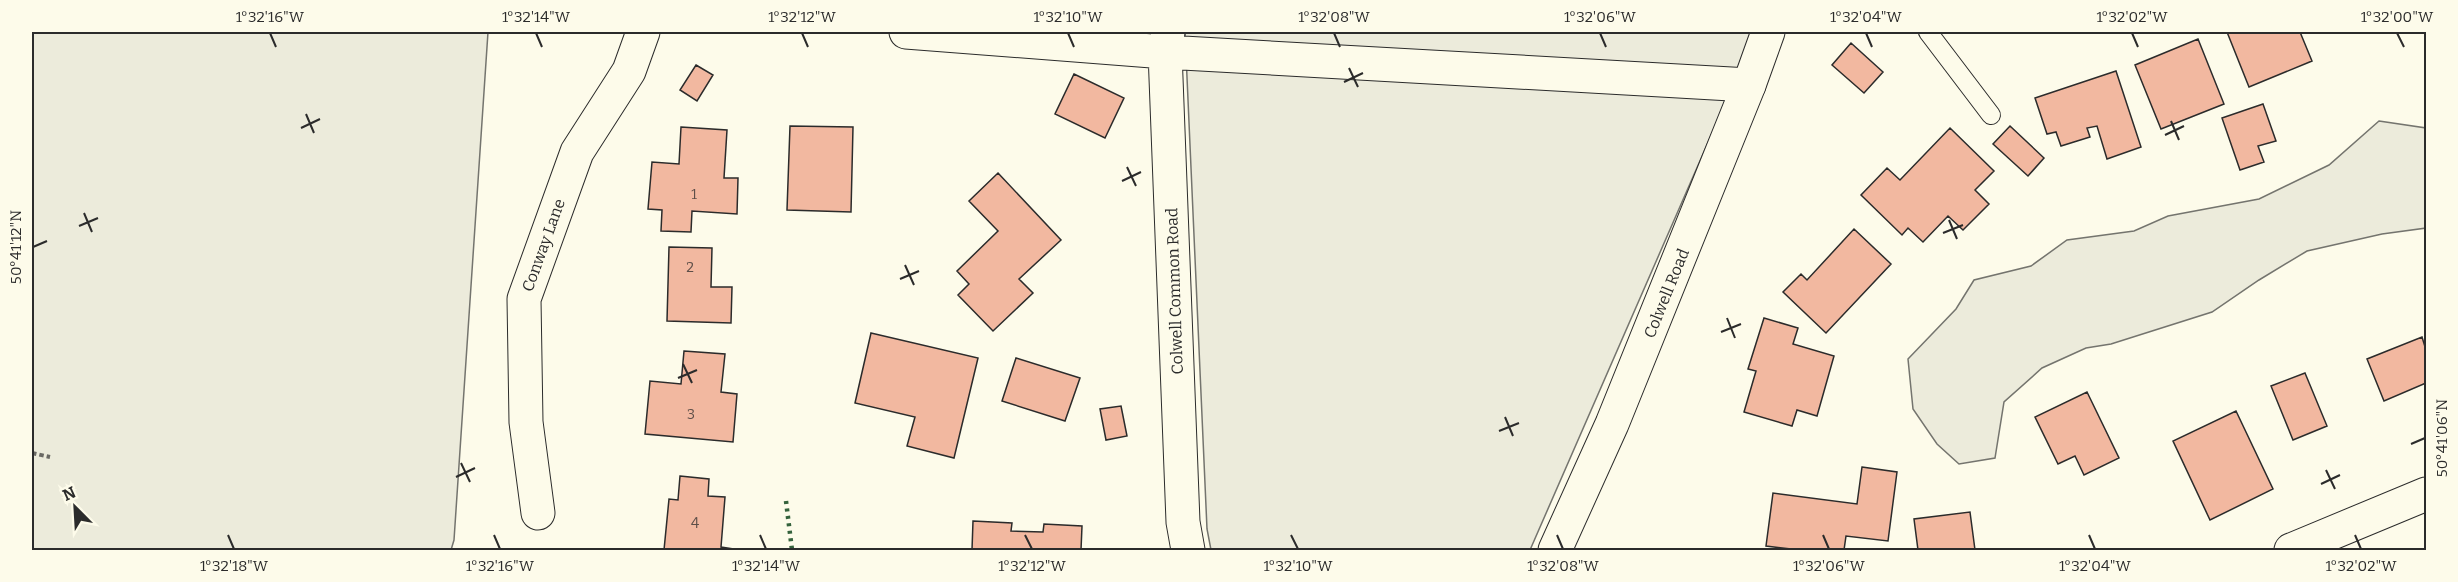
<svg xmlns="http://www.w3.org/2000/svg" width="2458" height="582" font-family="Bitter,serif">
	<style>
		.green { fill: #ecebdb; stroke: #74746e; stroke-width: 1.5 }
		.building { fill: #f2b8a0; stroke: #2b2b2b; stroke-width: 1.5 }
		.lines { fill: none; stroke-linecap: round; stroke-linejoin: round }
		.service-casing { stroke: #2b2b2b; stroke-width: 20 }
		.minor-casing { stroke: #2b2b2b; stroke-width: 35 }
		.primary-casing { stroke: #2b2b2b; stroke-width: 35 }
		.path { stroke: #6a6964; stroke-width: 4; stroke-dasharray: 4.5 3; stroke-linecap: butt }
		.service { stroke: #fdfbea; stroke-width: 18 }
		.minor { stroke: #fdfbea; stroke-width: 33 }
		.primary { stroke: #fdfbea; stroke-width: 33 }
		.hedge { stroke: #34623c; stroke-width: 4.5; stroke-dasharray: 3 4.5; stroke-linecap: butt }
		.ticks { fill: none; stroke: #2b2b2b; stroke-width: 2 }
		.labels { text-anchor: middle; stroke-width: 4.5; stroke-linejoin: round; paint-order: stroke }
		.number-label { font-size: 14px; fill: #5d4e48 }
		.street-label { font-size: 16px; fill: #2b2b2b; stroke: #fdfbea }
		.neatline { fill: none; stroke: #2b2b2b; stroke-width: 2 }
		.ticks-label { font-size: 15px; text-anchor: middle; fill: #2b2b2b }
	</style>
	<rect width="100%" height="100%" fill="#fdfbea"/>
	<path class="green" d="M 32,32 L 488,32 L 454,540 L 451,550 L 32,550 Z
		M 1185,32 L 1751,32 L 1727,99 L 1530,550 L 1211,550 L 1207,529 Z
		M 2379,121 L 2426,128 L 2426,228 L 2382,234 L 2307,251 L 2259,280 L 2212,312 L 2111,344 L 2086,348 L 2042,368 L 2004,402 L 1995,458 L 1959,464 L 1937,444 L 1913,409 L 1908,359 L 1956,309 L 1974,280 L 2031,266 L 2067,240 L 2134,231 L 2168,216 L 2259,199 L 2329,165 Z"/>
	<path class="building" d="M 2227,32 L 2300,32 L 2312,61 L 2249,87 Z
		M 2198,39 L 2224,104 L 2161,129 L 2135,65 Z
		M 1851,43 L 1883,72 L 1864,93 L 1832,65 Z
		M 696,65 L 713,75 L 697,101 L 680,90 Z
		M 2116,71 L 2141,147 L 2107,159 L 2097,126 L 2087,128 L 2090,137 L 2061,146 L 2056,132 L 2047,134 L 2035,98 Z
		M 1074,74 L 1124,98 L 1105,138 L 1055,114 Z
		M 2263,104 L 2276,141 L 2258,146 L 2264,162 L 2240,170 L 2222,118 Z
		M 790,126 L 853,127 L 851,212 L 787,210 Z
		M 2010,126 L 2044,158 L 2028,176 L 1993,144 Z
		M 681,127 L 727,130 L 724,178 L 738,178 L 737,214 L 692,211 L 691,232 L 661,231 L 662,210 L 648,209 L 652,162 L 679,164 Z
		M 1950,128 L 1994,171 L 1975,190 L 1989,204 L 1963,230 L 1948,216 L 1923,242 L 1908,228 L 1902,235 L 1861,195 L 1887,168 L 1900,180 Z
		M 998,173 L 1061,240 L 1019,279 L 1033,293 L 993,331 L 958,295 L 969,284 L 957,271 L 998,231 L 969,201 Z
		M 1854,229 L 1891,264 L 1826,333 L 1783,292 L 1801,274 L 1807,280 Z
		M 669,247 L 712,248 L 711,287 L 732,287 L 731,323 L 667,321 Z
		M 1764,318 L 1798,328 L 1793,344 L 1834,356 L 1817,416 L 1797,410 L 1792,426 L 1744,412 L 1756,371 L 1748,369 Z
		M 871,333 L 978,358 L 954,458 L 907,446 L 915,417 L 855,403 Z
		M 2422,337 L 2426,350 L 2426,383 L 2384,401 L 2367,359 Z
		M 684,351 L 725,354 L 721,392 L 737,394 L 733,442 L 645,434 L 650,381 L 681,384 Z
		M 1016,358 L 1080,378 L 1065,421 L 1002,401 Z
		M 2305,373 L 2327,426 L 2293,440 L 2271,386 Z
		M 2087,392 L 2119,458 L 2084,475 L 2075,456 L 2058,464 L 2035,417 Z
		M 1121,406 L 1127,436 L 1106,440 L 1100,409 Z
		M 2236,411 L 2273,489 L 2210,520 L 2173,441 Z
		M 1862,467 L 1897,472 L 1888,541 L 1846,536 L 1844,550 L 1800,550 L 1766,546 L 1773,493 L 1857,504 Z
		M 680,476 L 709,479 L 708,496 L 725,497 L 721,547 L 740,550 L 664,550 L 669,499 L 678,500 Z
		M 1970,512 L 1975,550 L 1918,550 L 1914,519 Z
		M 973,521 L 1012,523 L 1011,531 L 1043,532 L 1044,524 L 1082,526 L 1081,550 L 972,550 Z"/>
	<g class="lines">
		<defs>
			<path id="service" d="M 1928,32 L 1991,115"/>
			<path id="minor" d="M 906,32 L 1165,52 L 1749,85
				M 1168,32 L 1165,52 L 1183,522 L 1188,550
				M 538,513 L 526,422 L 524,299 L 577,152 L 629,71 L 643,32
				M 2291,550 L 2426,494"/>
			<path id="primary" d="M 1555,550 L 1612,424 L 1749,85 L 1768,32"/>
		</defs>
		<use href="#service" class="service-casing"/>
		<use href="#minor" class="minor-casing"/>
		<use href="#primary" class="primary-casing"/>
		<path class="path" d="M 32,453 L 50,457"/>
		<use href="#service" class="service"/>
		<use href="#minor" class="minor"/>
		<use href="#primary" class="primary"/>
		<path class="hedge" d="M 786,501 L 792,550"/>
	</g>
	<path class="ticks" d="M 270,33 L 276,47M 536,33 L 542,47M 802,33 L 808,47M 1068,33 L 1074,47M 1334,33 L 1340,47M 1600,33 L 1606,47M 1866,33 L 1872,47M 2132,33 L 2138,47M 2397,33 L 2404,47M 1349,68 L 1358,87M 1344,82 L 1363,73M 306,114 L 314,133M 2171,121 L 2179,140M 301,128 L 320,119M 2165,135 L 2184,126M 1127,167 L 1136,186M 1122,181 L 1141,172M 84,213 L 92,232M 1949,220 L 1957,239M 79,226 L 98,218M 1943,233 L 1963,225M 33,247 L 47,241M 905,265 L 914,285M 900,279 L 919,271M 1727,318 L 1735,338M 1721,332 L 1741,324M 683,364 L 692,383M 678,378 L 697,370M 1505,417 L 1513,436M 1499,431 L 1519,423M 2411,444 L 2425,438M 461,463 L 470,482M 2326,470 L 2335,489M 456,477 L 475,468M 2321,484 L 2340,475M 228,535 L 234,549M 494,535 L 500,549M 760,535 L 766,549M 1025,535 L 1032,549M 1291,535 L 1298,549M 1557,535 L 1563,549M 1823,535 L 1829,549M 2089,535 L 2095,549M 2355,535 L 2361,549"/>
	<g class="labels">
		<g class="number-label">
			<text x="694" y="199">1</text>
			<text x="690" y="272">2</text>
			<text x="691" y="419">3</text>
			<text x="695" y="528">4</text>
		</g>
		<g class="street-label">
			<text transform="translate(543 245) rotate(-70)" y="6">Conway Lane</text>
			<text transform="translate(1174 291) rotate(-92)" y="6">Colwell Common Road</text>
			<text transform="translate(1666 293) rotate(-68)" y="6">Colwell Road</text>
		</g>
	</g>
	<rect width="2458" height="582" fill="none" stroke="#fdfbea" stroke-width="66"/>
	<g transform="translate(75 507) rotate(336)" stroke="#fdfbea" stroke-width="4.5" paint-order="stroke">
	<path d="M0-4.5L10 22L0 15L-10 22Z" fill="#2b2b2b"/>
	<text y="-9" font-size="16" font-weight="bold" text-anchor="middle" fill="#2b2b2b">N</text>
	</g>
	<rect x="33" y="33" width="2392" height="516" class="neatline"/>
	<g class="ticks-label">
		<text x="270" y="22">1°32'16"W</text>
		<text x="536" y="22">1°32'14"W</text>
		<text x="802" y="22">1°32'12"W</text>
		<text x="1068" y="22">1°32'10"W</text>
		<text x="1334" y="22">1°32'08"W</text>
		<text x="1600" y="22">1°32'06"W</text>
		<text x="1866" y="22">1°32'04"W</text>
		<text x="2132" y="22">1°32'02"W</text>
		<text x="2397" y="22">1°32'00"W</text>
		<text transform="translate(16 247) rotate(-90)" y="5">50°41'12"N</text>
		<text transform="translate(2442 438) rotate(-90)" y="5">50°41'06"N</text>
		<text x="234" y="571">1°32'18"W</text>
		<text x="500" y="571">1°32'16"W</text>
		<text x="766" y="571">1°32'14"W</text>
		<text x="1032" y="571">1°32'12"W</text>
		<text x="1298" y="571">1°32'10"W</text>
		<text x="1563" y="571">1°32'08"W</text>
		<text x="1829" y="571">1°32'06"W</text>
		<text x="2095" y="571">1°32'04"W</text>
		<text x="2361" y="571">1°32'02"W</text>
	</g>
</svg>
